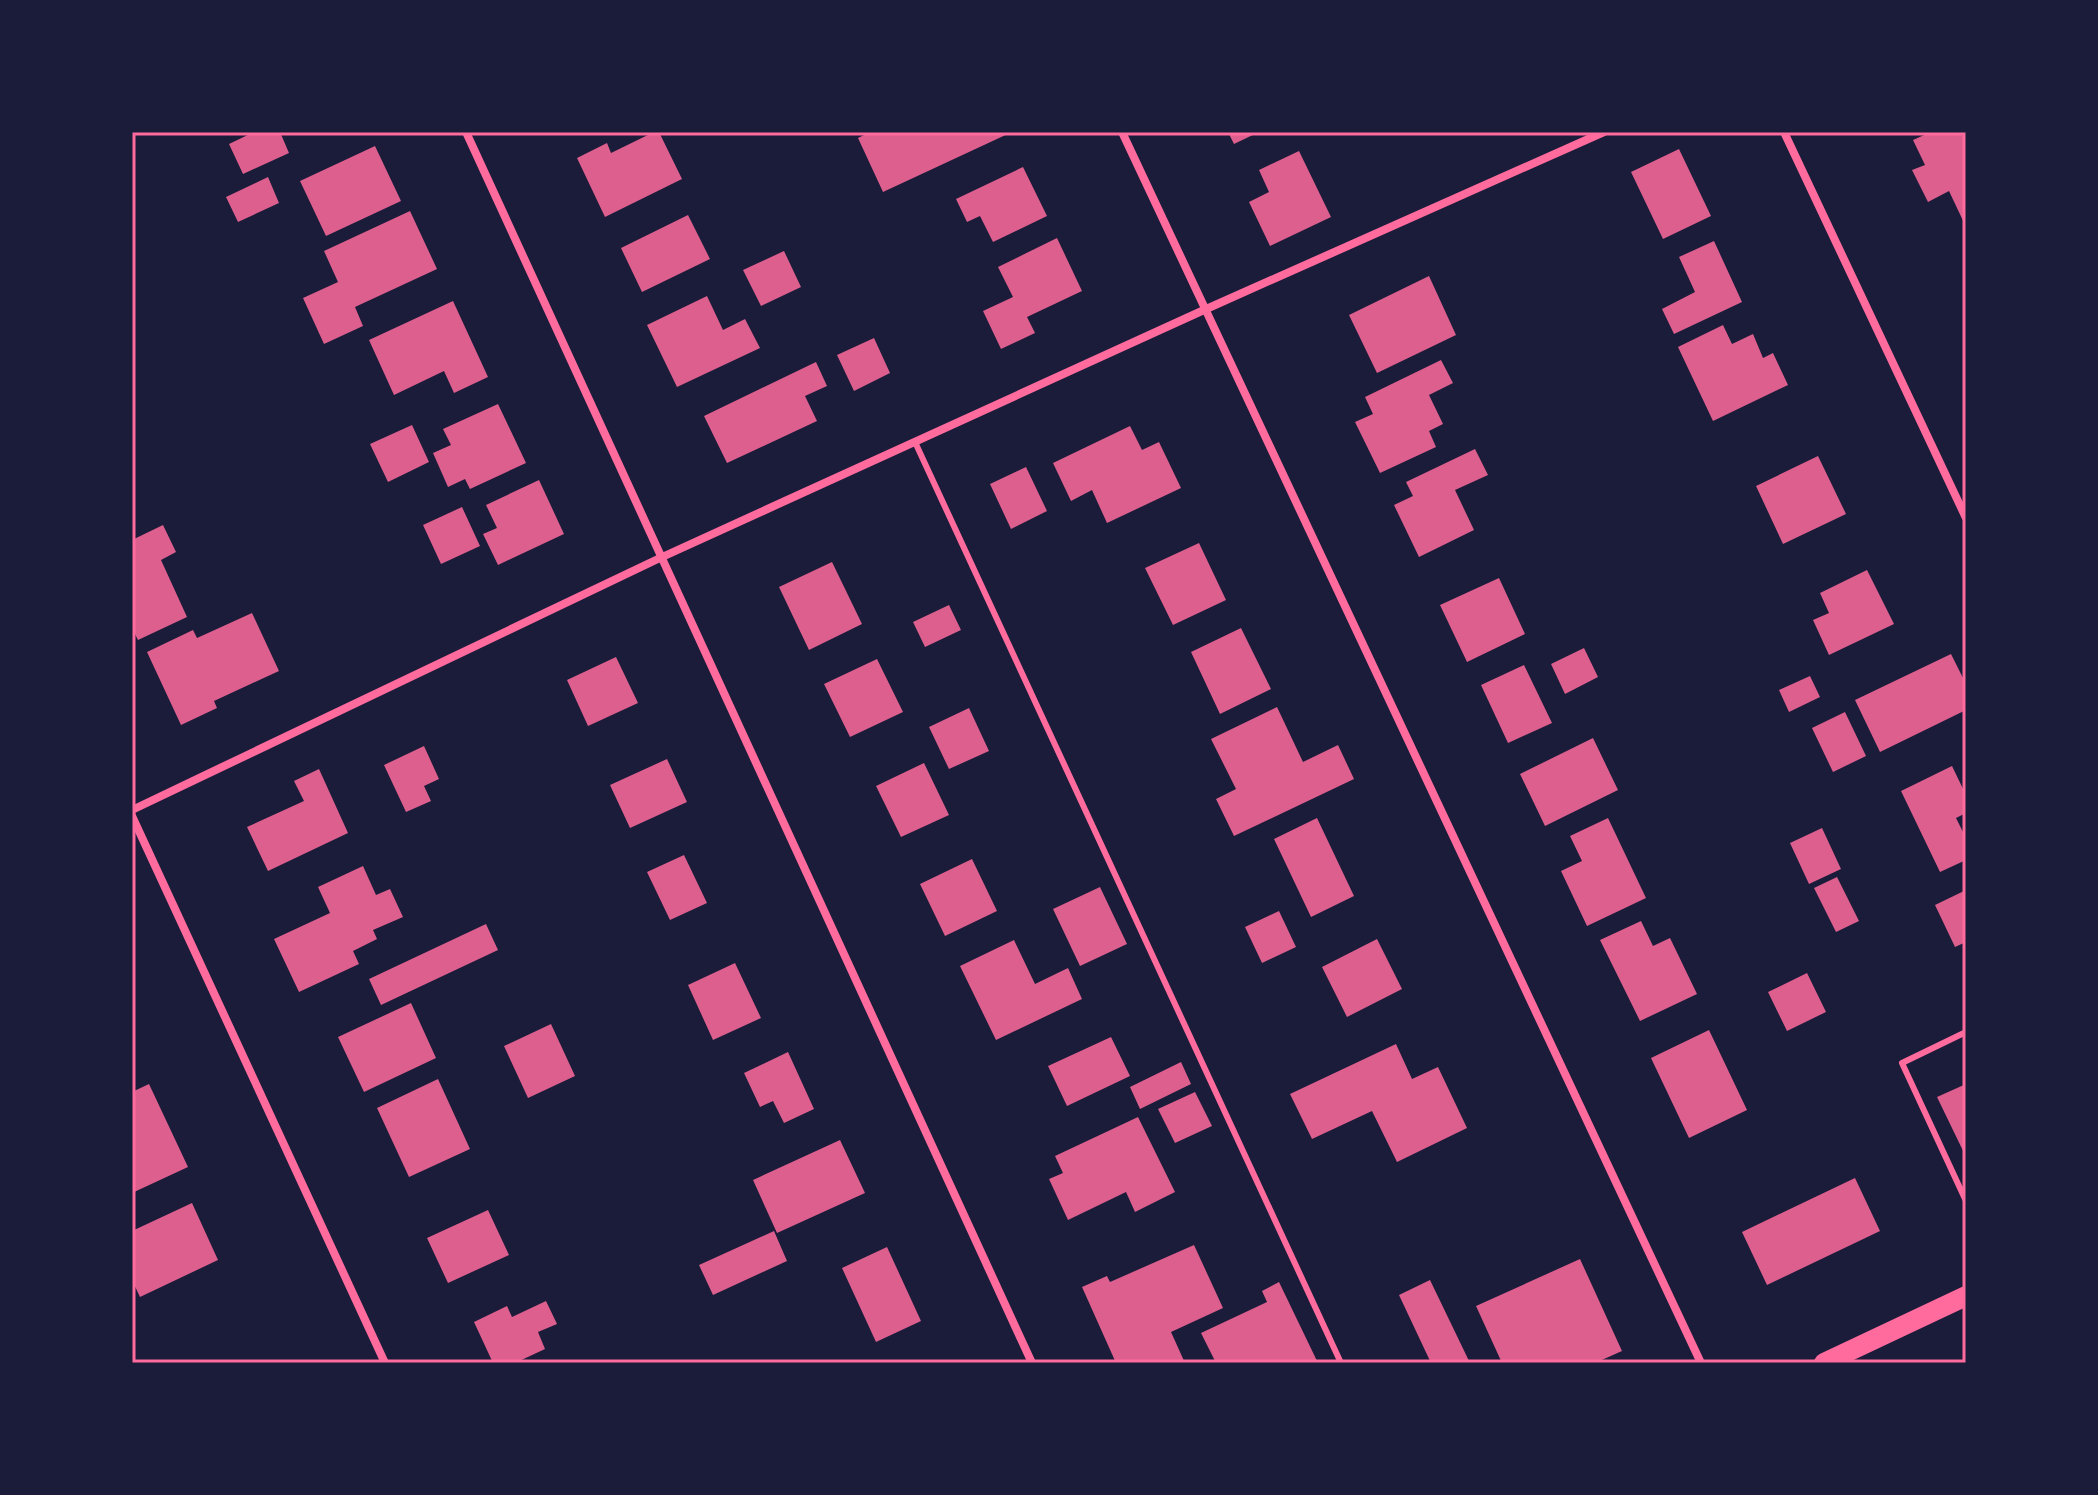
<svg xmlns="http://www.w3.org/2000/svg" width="2098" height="1495" font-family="Overpass,sans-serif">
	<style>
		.building { fill: #dd5f8e }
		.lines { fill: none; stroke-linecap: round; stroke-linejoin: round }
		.service { stroke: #ff6b9d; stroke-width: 6 }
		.minor { stroke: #ff6b9d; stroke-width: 8 }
		.primary { stroke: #ff6b9d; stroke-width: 20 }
		.neatline { fill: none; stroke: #ff6b9d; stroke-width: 3 }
	</style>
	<rect width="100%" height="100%" fill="#1b1b3a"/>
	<path class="building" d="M 254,132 L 280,132 L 289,153 L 243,174 L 229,144 Z
		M 654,132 L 659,132 L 682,179 L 605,217 L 577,158 L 607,143 L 611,153 Z
		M 870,132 L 1012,132 L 883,192 L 858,138 Z
		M 1228,132 L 1259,132 L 1234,144 Z
		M 1931,132 L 1966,132 L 1966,227 L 1949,191 L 1928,202 L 1912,170 L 1925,165 L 1913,140 Z
		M 375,146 L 401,201 L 326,236 L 300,181 Z
		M 1679,149 L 1711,216 L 1663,239 L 1631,172 Z
		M 1299,151 L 1331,217 L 1270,246 L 1249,202 L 1269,192 L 1259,170 Z
		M 1023,167 L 1047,216 L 993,242 L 980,216 L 967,222 L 956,199 Z
		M 268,177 L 279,203 L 238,222 L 226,197 Z
		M 410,211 L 437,269 L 355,307 L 363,326 L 324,344 L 303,298 L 338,282 L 324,251 Z
		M 688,215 L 710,259 L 642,292 L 621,248 Z
		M 1057,238 L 1082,291 L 1027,317 L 1035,333 L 1001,349 L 983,311 L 1013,297 L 998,267 Z
		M 1714,241 L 1742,302 L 1674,334 L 1662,309 L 1695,292 L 1679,257 Z
		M 784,251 L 801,287 L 761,306 L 743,270 Z
		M 1429,276 L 1456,335 L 1377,373 L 1349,315 Z
		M 707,296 L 723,330 L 745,319 L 760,348 L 677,387 L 647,325 Z
		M 453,301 L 488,377 L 454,393 L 444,371 L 394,395 L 369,340 Z
		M 1723,325 L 1732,344 L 1753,334 L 1763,358 L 1773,353 L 1788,385 L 1713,421 L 1678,347 Z
		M 874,338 L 890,373 L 854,391 L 837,355 Z
		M 1441,360 L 1453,383 L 1429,395 L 1443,424 L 1429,431 L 1436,447 L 1380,473 L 1355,422 L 1373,414 L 1365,397 Z
		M 816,362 L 827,386 L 805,396 L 817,421 L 727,463 L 704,416 Z
		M 498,404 L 526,463 L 470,489 L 465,479 L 448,487 L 433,453 L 451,445 L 443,429 Z
		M 412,425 L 429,462 L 388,482 L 370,444 Z
		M 1130,426 L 1142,450 L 1159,442 L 1181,488 L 1107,523 L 1092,490 L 1071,501 L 1053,463 Z
		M 1475,449 L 1488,475 L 1455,490 L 1474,530 L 1419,557 L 1394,505 L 1413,496 L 1406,482 Z
		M 1818,456 L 1846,514 L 1783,544 L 1756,486 Z
		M 1026,467 L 1047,511 L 1011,529 L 990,484 Z
		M 539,480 L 564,534 L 498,565 L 483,534 L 497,528 L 486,505 Z
		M 462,507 L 480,546 L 441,564 L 423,525 Z
		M 163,525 L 176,552 L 161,560 L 187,617 L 138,640 L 132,628 L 132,540 Z
		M 1199,543 L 1226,600 L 1173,625 L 1145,568 Z
		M 832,562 L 862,624 L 809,650 L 779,587 Z
		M 1867,570 L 1894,624 L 1829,655 L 1813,620 L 1829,613 L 1820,593 Z
		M 1499,578 L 1525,634 L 1467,662 L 1440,605 Z
		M 949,605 L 961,630 L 925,647 L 913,622 Z
		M 252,613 L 279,671 L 214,701 L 217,708 L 181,725 L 147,652 L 193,630 L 197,638 Z
		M 1241,628 L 1271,689 L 1220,714 L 1191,652 Z
		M 1584,648 L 1598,677 L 1565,694 L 1551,664 Z
		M 1951,654 L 1966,684 L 1966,710 L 1880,752 L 1855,700 Z
		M 616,657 L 638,703 L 588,726 L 567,680 Z
		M 877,659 L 903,712 L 850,737 L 824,684 Z
		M 1524,665 L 1552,723 L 1508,743 L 1481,685 Z
		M 1810,676 L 1820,697 L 1789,712 L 1779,690 Z
		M 1277,707 L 1303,762 L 1338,745 L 1354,779 L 1234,836 L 1216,799 L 1236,789 L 1211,739 Z
		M 969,708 L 989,751 L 949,769 L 929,727 Z
		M 1845,712 L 1866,756 L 1833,772 L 1812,728 Z
		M 1593,738 L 1618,790 L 1545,826 L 1520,774 Z
		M 424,746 L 439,779 L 424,786 L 431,801 L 406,812 L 384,765 Z
		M 667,759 L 687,802 L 630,828 L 610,785 Z
		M 924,763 L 949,815 L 901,837 L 876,786 Z
		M 1952,766 L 1966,795 L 1966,813 L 1956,818 L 1966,838 L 1966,860 L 1940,872 L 1901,791 Z
		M 319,769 L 348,833 L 268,871 L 247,827 L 304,801 L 294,781 Z
		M 1317,818 L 1354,896 L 1311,917 L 1274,839 Z
		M 1608,818 L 1646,898 L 1587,926 L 1561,871 L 1582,861 L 1570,836 Z
		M 1822,828 L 1841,869 L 1809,884 L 1790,843 Z
		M 684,855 L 707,903 L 670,920 L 647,872 Z
		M 972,859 L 997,911 L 945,936 L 920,884 Z
		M 363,866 L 376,895 L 390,889 L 403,917 L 373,930 L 377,939 L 353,951 L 359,964 L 299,992 L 274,939 L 330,913 L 318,887 Z
		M 1837,877 L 1859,921 L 1836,932 L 1814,888 Z
		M 1100,887 L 1127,944 L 1080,966 L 1053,909 Z
		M 1966,890 L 1966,942 L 1955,947 L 1935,905 Z
		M 1279,911 L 1296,947 L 1262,963 L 1245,927 Z
		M 1641,921 L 1653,946 L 1670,938 L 1697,994 L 1640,1021 L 1600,940 Z
		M 486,924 L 498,950 L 381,1005 L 369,979 Z
		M 1377,939 L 1402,989 L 1347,1017 L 1322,967 Z
		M 1014,940 L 1035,984 L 1068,968 L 1082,999 L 996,1040 L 960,966 Z
		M 735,963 L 761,1018 L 713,1040 L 688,985 Z
		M 1807,973 L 1826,1012 L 1787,1031 L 1768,992 Z
		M 411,1003 L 436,1058 L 364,1092 L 338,1037 Z
		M 551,1024 L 575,1076 L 528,1098 L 504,1046 Z
		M 1709,1030 L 1747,1110 L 1689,1138 L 1651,1058 Z
		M 1111,1037 L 1130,1076 L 1067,1106 L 1048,1066 Z
		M 1396,1044 L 1412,1079 L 1438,1067 L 1467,1128 L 1397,1162 L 1372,1111 L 1312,1139 L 1290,1094 Z
		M 788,1052 L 814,1109 L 784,1123 L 773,1101 L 760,1107 L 744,1073 Z
		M 1181,1062 L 1191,1084 L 1140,1109 L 1130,1087 Z
		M 438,1079 L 470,1149 L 409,1177 L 377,1108 Z
		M 149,1084 L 188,1167 L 132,1193 L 132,1092 Z
		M 1966,1084 L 1966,1157 L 1937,1097 Z
		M 1195,1092 L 1212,1126 L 1175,1143 L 1158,1109 Z
		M 1138,1117 L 1175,1192 L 1135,1212 L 1126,1192 L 1068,1220 L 1049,1179 L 1063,1173 L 1055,1156 Z
		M 840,1140 L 865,1193 L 777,1233 L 753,1180 Z
		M 1855,1178 L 1880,1231 L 1767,1285 L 1742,1232 Z
		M 192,1203 L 218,1260 L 140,1297 L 132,1280 L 132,1231 Z
		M 488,1210 L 509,1255 L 448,1283 L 427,1238 Z
		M 774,1231 L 787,1261 L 713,1295 L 699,1265 Z
		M 1194,1245 L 1223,1308 L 1171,1332 L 1185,1363 L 1116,1363 L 1082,1287 L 1107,1276 L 1110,1282 Z
		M 887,1247 L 921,1321 L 876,1342 L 842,1268 Z
		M 1580,1259 L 1622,1351 L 1595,1363 L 1502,1363 L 1476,1306 Z
		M 1430,1280 L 1470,1363 L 1431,1363 L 1399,1295 Z
		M 1279,1282 L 1318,1363 L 1216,1363 L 1201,1333 L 1267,1302 L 1262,1291 Z
		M 546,1301 L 557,1324 L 538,1332 L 545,1349 L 515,1363 L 493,1363 L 474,1322 L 507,1306 L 512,1317 Z"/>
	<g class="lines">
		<path class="service" d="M 915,442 L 1341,1363
			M 1966,1032 L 1902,1063 L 1966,1201"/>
		<path class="minor" d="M 466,132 L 1032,1363
			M 1122,132 L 1701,1363
			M 1784,132 L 1966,518
			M 132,810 L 660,558 L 1204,310 L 1604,132
			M 132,816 L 385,1363"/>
		<path class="primary" d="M 1824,1363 L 1966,1296"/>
	</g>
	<rect width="2098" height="1495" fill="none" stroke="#1b1b3a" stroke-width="268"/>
	<rect x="134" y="134" width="1830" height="1227" class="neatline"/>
</svg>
